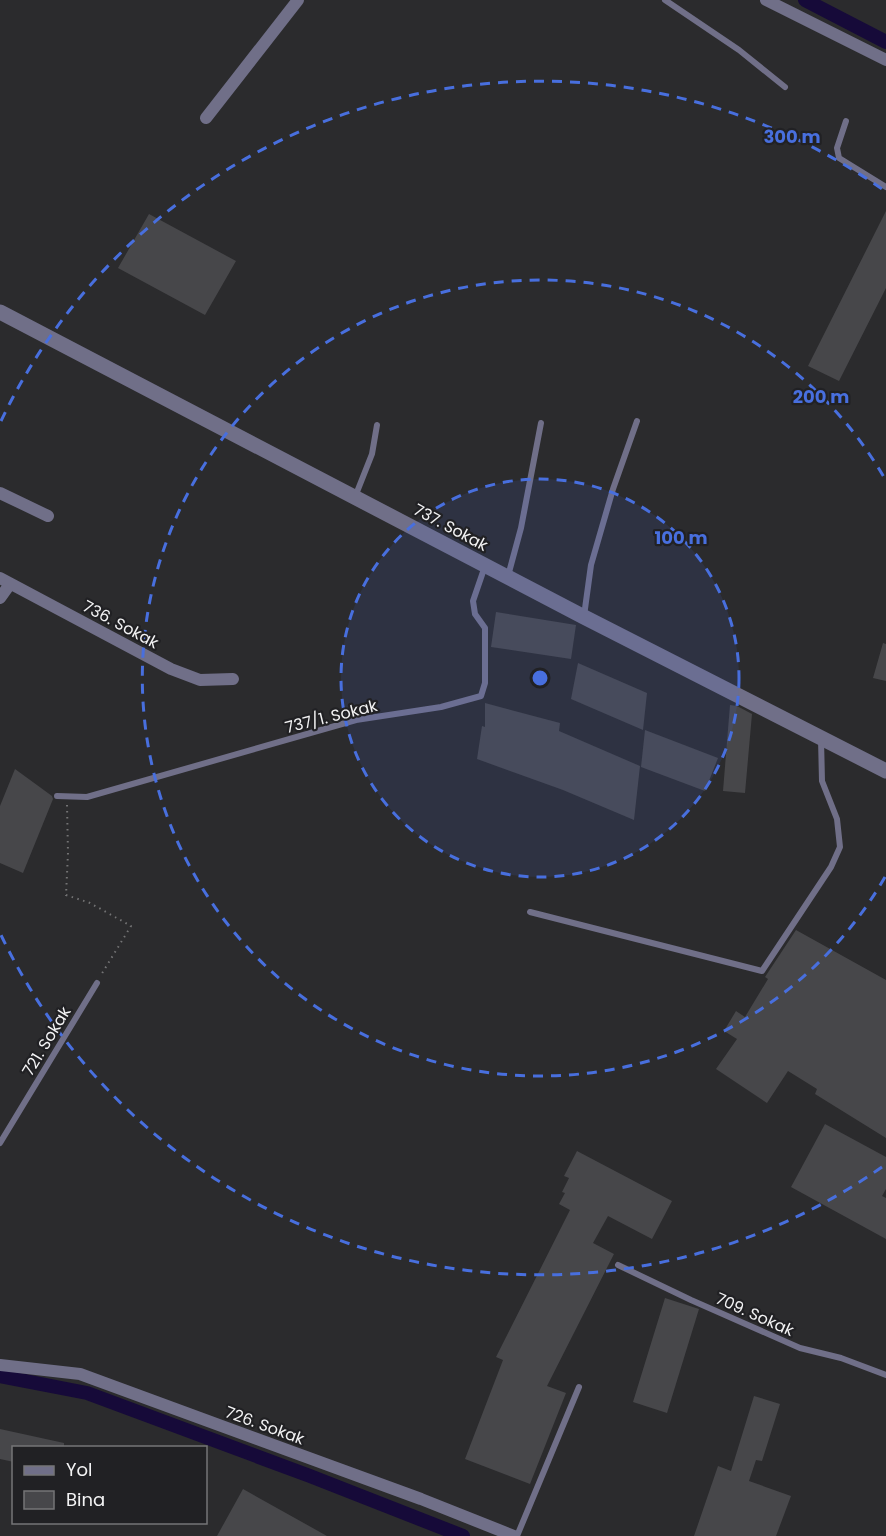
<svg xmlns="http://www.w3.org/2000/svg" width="886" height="1536" font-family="Poppins,sans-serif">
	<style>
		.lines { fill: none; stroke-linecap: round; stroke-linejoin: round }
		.canal { stroke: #160a39; stroke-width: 14 }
		.building { fill: #47474a }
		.path { stroke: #747475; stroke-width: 2; stroke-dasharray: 1.5 4.5; stroke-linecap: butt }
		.service { stroke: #706f88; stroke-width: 6 }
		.minor { stroke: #706f88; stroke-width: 12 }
		.tertiary { stroke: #706f88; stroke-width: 15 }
		.ring { fill: none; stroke: #486fde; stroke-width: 3; stroke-dasharray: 10 8 }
		.labels { text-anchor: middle; stroke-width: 4.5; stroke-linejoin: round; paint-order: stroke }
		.street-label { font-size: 16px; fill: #f3f3f4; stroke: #212124 }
		.centre { fill: #486fde; stroke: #212124; stroke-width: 3 }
		.ring-label { font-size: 18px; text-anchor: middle; font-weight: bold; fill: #486fde; stroke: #212124; stroke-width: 4.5; stroke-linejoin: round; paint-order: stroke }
	</style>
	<rect width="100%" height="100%" fill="#2b2b2d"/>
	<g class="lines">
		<path class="canal" d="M 805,0 L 886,42
			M 0,1376 L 87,1393 L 310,1476 L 463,1536"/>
	</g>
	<path class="building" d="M 886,211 L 886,288 L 839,381 L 808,366 Z
		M 149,214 L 236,261 L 205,315 L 118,268 Z
		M 496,612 L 576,625 L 571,659 L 491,647 Z
		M 883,643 L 886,644 L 886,681 L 873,678 Z
		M 578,663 L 647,693 L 643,730 L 571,699 Z
		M 485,703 L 560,723 L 559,731 L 640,766 L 634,820 L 563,790 L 477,759 L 482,726 L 485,727 Z
		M 730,705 L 737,706 L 752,714 L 745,793 L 723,791 Z
		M 645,730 L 718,758 L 705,791 L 641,767 Z
		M 15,769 L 52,796 L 53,799 L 23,873 L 0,863 L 0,806 Z
		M 796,930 L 886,980 L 886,1138 L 815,1094 L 817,1089 L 788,1071 L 767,1103 L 716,1069 L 737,1039 L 724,1031 L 736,1011 L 745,1017 L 768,979 L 765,977 Z
		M 825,1124 L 886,1157 L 886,1189 L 882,1196 L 886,1198 L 886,1239 L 791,1187 Z
		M 577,1151 L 672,1201 L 652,1239 L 608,1216 L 593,1243 L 614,1254 L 547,1386 L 566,1393 L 530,1484 L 465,1459 L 503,1360 L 496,1357 L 570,1210 L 559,1204 L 565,1193 L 562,1192 L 569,1178 L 564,1176 Z
		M 665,1298 L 699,1309 L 667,1413 L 633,1402 Z
		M 754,1396 L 780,1404 L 762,1461 L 756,1460 L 749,1481 L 791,1496 L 776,1536 L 694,1536 L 718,1466 L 731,1471 Z
		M 0,1429 L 64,1443 L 64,1448 L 14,1448 L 14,1462 L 0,1459 Z
		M 243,1489 L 327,1536 L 217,1536 Z"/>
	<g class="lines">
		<path class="path" d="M 67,805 L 68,853 L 66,895 L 90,903 L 131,926 L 101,975"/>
		<path class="service" d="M 665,0 L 739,50 L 785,87
			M 846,121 L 837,148 L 839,158 L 886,187
			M 355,497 L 372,454 L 377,425
			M 508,576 L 521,528 L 541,423
			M 584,616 L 591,565 L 613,489 L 637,421
			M 57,796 L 87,797 L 356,720 L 441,707 L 481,696 L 485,683 L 485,628 L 475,614 L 473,601 L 485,566
			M 530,912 L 762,971 L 831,867 L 840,847 L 837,819 L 822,781 L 821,739
			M 0,1143 L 97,983
			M 618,1265 L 691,1300 L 800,1348 L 841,1358 L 886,1375
			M 517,1536 L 579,1387"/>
		<path class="minor" d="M 766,0 L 886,60
			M 206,118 L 298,0
			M 0,493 L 48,516
			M 0,578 L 171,669 L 200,680 L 233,679
			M 0,598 L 10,584
			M 0,1365 L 80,1374 L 421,1499 L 514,1536"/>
		<path class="tertiary" d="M 0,312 L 584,617 L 886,771"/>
	</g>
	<circle cx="540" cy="678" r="199" fill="#486fde" fill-opacity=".12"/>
	<g class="ring">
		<circle cx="540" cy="678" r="199"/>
		<path d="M885 877A398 398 0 1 1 885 479"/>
		<path d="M882 1167A597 597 0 0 1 1 935M1 421A597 597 0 0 1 882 189"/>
	</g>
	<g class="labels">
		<g class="street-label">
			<text transform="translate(451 527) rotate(28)" y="6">737. Sokak</text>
			<text transform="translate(121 624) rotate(28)" y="6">736. Sokak</text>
			<text transform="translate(331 716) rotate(-14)" y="6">737/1. Sokak</text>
			<text transform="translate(46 1041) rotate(-59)" y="6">721. Sokak</text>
			<text transform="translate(755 1314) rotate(24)" y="6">709. Sokak</text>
			<text transform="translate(265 1425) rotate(20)" y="6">726. Sokak</text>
		</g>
	</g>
	<circle cx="540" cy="678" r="9" class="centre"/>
	<g class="ring-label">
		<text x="792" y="143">300 m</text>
		<text x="821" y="403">200 m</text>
		<text x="681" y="544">100 m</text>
	</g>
	<rect x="12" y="1446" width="195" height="78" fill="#212124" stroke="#757577" stroke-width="1.5"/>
	<rect x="24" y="1466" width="30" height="9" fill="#706f88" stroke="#757577" stroke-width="1.5"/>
	<text x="66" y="1476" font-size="18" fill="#f3f3f4">Yol</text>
	<rect x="24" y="1491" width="30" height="18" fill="#47474a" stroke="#757577" stroke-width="1.5"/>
	<text x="66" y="1506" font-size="18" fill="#f3f3f4">Bina</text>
</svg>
